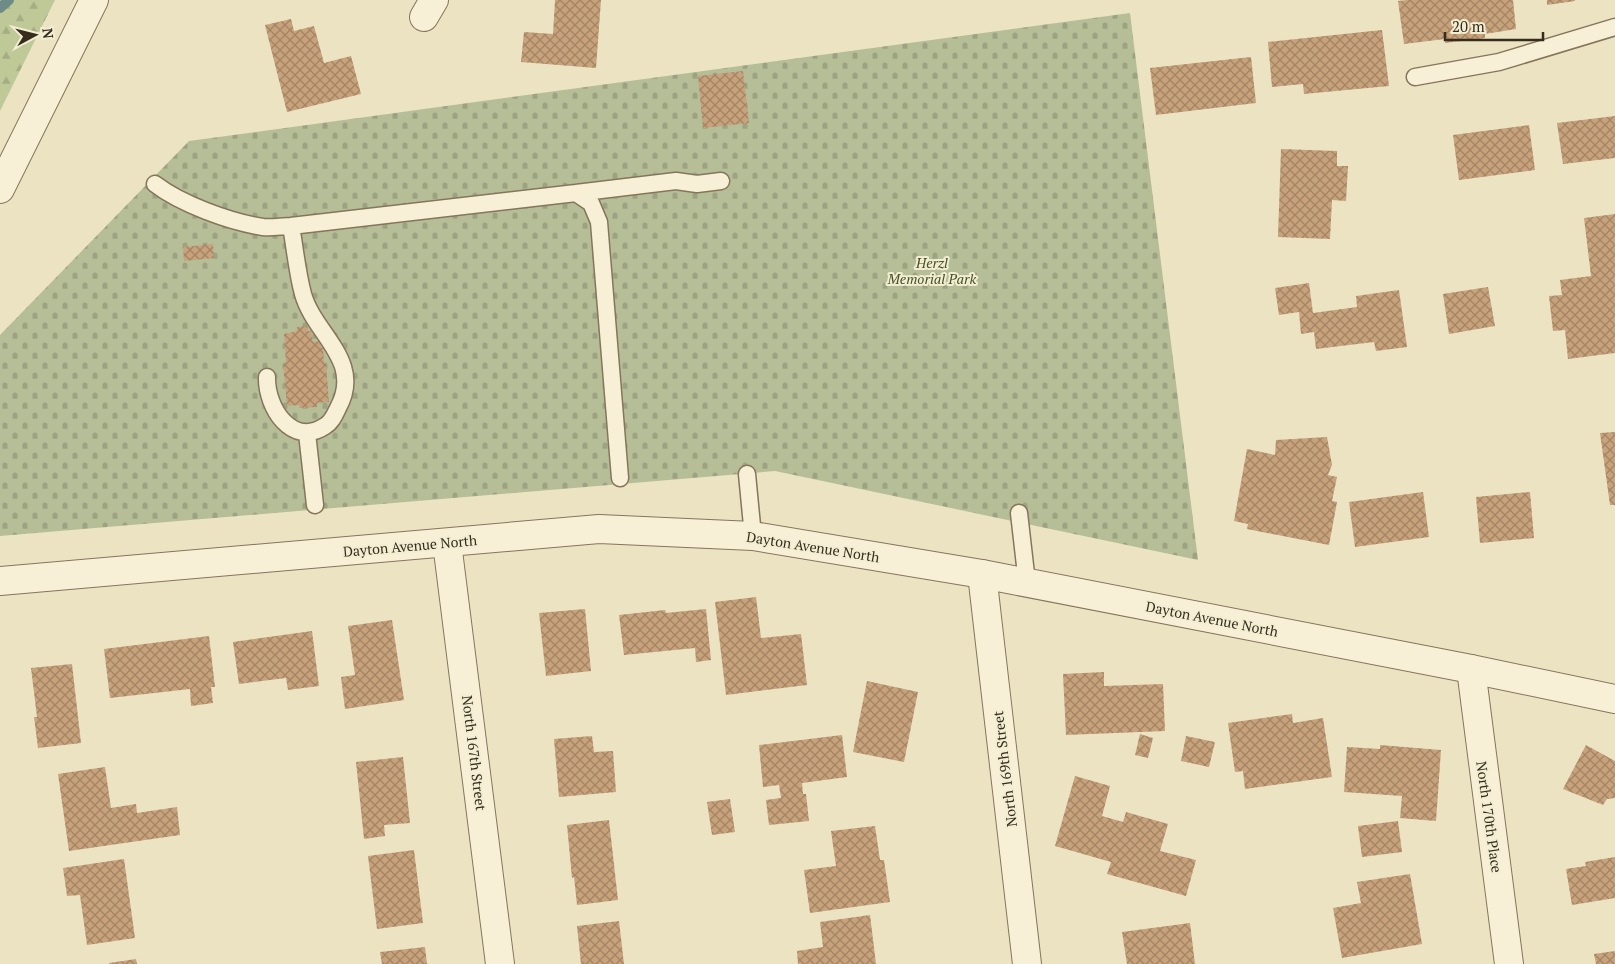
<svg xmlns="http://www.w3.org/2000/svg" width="1615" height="964" font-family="'PT Serif',serif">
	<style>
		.forest { fill: url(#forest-firs) }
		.cemetery { fill: url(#cemetery-stones) }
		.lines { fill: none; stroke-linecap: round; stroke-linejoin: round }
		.stream { stroke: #6d8c87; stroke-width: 10 }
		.building { fill: url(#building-cross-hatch) }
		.service-casing { stroke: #85755b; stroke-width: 19 }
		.minor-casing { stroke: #85755b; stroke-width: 30 }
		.tertiary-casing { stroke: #85755b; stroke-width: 30 }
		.service { stroke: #f7f0d6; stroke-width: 16 }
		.minor { stroke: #f7f0d6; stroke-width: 28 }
		.tertiary { stroke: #f7f0d6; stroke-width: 28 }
		.labels { text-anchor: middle; stroke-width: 4; stroke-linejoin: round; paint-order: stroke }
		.park-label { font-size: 14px; font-style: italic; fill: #425126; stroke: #f3edd2 }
		.street-label { font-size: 14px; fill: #362c1e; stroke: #f3edd2 }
	</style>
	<defs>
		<pattern id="forest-firs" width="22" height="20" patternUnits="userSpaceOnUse" patternTransform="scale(1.25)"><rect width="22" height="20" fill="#bfc998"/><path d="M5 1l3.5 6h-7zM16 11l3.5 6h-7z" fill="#a5ad83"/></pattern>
		<pattern id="cemetery-stones" width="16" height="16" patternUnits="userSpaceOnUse" patternTransform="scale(1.25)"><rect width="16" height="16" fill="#b6be97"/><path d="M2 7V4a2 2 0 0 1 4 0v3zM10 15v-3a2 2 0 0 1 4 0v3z" fill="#9da382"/></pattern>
		<pattern id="building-cross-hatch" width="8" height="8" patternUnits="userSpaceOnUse" patternTransform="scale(1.25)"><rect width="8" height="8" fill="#c8a27b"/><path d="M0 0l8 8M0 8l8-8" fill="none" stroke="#a38464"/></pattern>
	</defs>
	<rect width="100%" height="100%" fill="#ece3c3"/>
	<path class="forest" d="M 0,0 L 55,0 L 0,111 Z"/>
	<path class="cemetery" d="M 1130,13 L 1198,560 L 775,471 L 0,536 L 0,335 L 189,141 Z"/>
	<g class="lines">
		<path class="stream" d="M 0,8 L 9,0"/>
	</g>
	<path class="building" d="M 555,0 L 601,0 L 596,68 L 521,62 L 524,32 L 553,34 Z
		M 1407,0 L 1513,0 L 1516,29 L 1485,34 L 1485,38 L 1445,43 L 1445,39 L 1404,44 L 1398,1 Z
		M 1547,0 L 1575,0 L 1575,1 L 1547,5 Z
		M 291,19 L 294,31 L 314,26 L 324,63 L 351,56 L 361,94 L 287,112 L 265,25 Z
		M 1382,30 L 1389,86 L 1304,94 L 1303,84 L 1272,87 L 1268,42 Z
		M 1251,57 L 1256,103 L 1156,115 L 1150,68 Z
		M 743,71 L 749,123 L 703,128 L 698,76 Z
		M 1615,116 L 1615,158 L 1563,164 L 1557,123 Z
		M 1529,125 L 1535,170 L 1459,180 L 1453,135 Z
		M 1281,149 L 1337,151 L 1337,166 L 1348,166 L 1346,201 L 1332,200 L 1330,239 L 1278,237 Z
		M 1615,214 L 1615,353 L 1568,359 L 1565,330 L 1553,331 L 1549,296 L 1562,295 L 1560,280 L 1591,276 L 1584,218 Z
		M 213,244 L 214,258 L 184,261 L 183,247 Z
		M 1309,283 L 1313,313 L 1357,307 L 1356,296 L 1399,290 L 1407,347 L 1376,351 L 1374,342 L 1316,349 L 1314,332 L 1301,334 L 1299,312 L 1279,315 L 1275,288 Z
		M 1488,287 L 1495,326 L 1449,334 L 1443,294 Z
		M 307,326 L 308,331 L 311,331 L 313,342 L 320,341 L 321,348 L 323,347 L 324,363 L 326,363 L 329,402 L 317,403 L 317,407 L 299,408 L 299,405 L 287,406 L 283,364 L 286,364 L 284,334 L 297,331 L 297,327 Z
		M 1615,432 L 1615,505 L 1610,505 L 1600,433 Z
		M 1327,437 L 1332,465 L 1328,475 L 1337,477 L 1332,501 L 1337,502 L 1329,545 L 1247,529 L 1248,524 L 1234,521 L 1247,449 L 1275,455 L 1276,440 Z
		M 1423,492 L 1429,537 L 1355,547 L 1349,502 Z
		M 1530,492 L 1534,538 L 1480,543 L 1476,497 Z
		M 756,597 L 761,638 L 801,634 L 807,685 L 726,695 L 715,602 Z
		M 585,609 L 591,671 L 546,676 L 539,613 Z
		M 706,609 L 711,660 L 696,662 L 695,648 L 624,655 L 619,615 L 665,610 L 666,613 Z
		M 392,620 L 404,700 L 345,709 L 341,677 L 355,675 L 348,626 Z
		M 312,631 L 319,686 L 288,690 L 286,678 L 239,684 L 233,642 Z
		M 209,636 L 215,687 L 211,687 L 213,703 L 191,706 L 190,689 L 110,698 L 104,649 Z
		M 72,664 L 81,743 L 38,748 L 34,717 L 37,717 L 31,668 Z
		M 1104,672 L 1104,686 L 1163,684 L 1165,731 L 1066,735 L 1063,674 Z
		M 867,681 L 918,692 L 904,762 L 853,752 Z
		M 1292,714 L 1293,723 L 1323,718 L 1332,777 L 1245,789 L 1243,771 L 1235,772 L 1228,723 Z
		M 1140,734 L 1153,738 L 1148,758 L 1135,755 Z
		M 842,735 L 847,777 L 802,783 L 803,794 L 806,794 L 809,821 L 769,825 L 766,800 L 781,798 L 779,785 L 763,787 L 759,745 Z
		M 592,736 L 594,752 L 613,751 L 616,792 L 559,797 L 554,739 Z
		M 1186,736 L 1215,742 L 1209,767 L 1181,761 Z
		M 1380,745 L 1441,750 L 1436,821 L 1400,818 L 1402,796 L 1344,792 L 1347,747 L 1380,749 Z
		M 1586,745 L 1615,761 L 1615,798 L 1607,799 L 1603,805 L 1563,789 Z
		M 403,757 L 410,823 L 384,825 L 385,836 L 364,839 L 356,762 Z
		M 105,767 L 111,808 L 136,804 L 137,813 L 177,807 L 180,835 L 69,851 L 58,774 Z
		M 1075,776 L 1110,786 L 1102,816 L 1123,822 L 1126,812 L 1168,824 L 1160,851 L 1196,860 L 1186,896 L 1107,874 L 1111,862 L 1055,846 Z
		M 730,799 L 735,832 L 712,835 L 707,802 Z
		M 609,820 L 618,900 L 577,905 L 574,877 L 572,878 L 567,825 Z
		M 1398,821 L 1402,852 L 1362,857 L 1358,826 Z
		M 875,826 L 880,860 L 884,860 L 890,902 L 810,913 L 804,870 L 836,866 L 831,831 Z
		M 414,850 L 423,923 L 377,929 L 368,856 Z
		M 1615,857 L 1615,898 L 1572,905 L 1566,869 L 1586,866 L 1585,862 Z
		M 124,859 L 135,938 L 87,945 L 80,895 L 67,896 L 63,868 Z
		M 1410,874 L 1422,944 L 1342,958 L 1333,908 L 1361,903 L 1357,882 Z
		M 870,915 L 876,964 L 798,964 L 797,951 L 823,947 L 820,922 Z
		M 619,921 L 624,964 L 581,964 L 577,926 Z
		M 1190,923 L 1195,964 L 1127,964 L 1122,932 Z
		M 425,947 L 427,964 L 382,964 L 380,952 Z
		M 1615,951 L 1615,964 L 1596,964 L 1594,954 Z
		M 136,959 L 137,964 L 109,964 L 109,963 Z"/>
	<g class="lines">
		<defs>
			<path id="service" d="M 1415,77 L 1499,62 L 1615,27
				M 155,184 C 181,204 230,222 263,227 C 272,228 282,226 291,226 L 576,193 L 591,203 L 599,222 L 620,478
				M 576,193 L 676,181 L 697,184 L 721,181
				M 267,377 C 266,407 292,448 325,426 C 332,422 335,414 338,408 C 364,361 314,334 303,294 C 297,272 295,248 291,226
				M 307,433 L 315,505
				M 747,474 L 753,536
				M 1019,513 L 1027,583"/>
			<path id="minor" d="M 424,17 L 434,0
				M 447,543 L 500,964
				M 982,574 L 1027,964
				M 1471,669 L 1509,964"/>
			<path id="tertiary" d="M 0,189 L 94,0
				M 0,581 L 599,529 L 753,536 L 982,574 L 1471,669 L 1615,699"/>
		</defs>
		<use href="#service" class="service-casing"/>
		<use href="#minor" class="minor-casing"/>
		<use href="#tertiary" class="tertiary-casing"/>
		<use href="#service" class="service"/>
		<use href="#minor" class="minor"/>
		<use href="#tertiary" class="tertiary"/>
	</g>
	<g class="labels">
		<g class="park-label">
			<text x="932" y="268">Herzl<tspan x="932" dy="16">Memorial Park</tspan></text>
		</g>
		<g class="street-label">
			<text transform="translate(410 546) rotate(-5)" y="5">Dayton Avenue North</text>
			<text transform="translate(813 547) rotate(9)" y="5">Dayton Avenue North</text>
			<text transform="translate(1212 619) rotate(11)" y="5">Dayton Avenue North</text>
			<text transform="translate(474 753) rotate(83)" y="5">North 167th Street</text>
			<text transform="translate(1005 769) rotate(-97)" y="5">North 169th Street</text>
			<text transform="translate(1489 817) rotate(82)" y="5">North 170th Place</text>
		</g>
	</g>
	<g transform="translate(35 35) rotate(83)" stroke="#f3edd2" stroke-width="4" paint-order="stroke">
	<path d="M0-4L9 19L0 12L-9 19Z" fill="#362c1e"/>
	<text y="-8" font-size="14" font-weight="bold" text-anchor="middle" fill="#362c1e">N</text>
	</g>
	<path d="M1445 32v8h98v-8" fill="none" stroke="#362c1e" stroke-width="2.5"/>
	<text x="1452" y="32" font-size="15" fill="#362c1e" stroke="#f3edd2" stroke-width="4" paint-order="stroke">20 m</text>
</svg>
